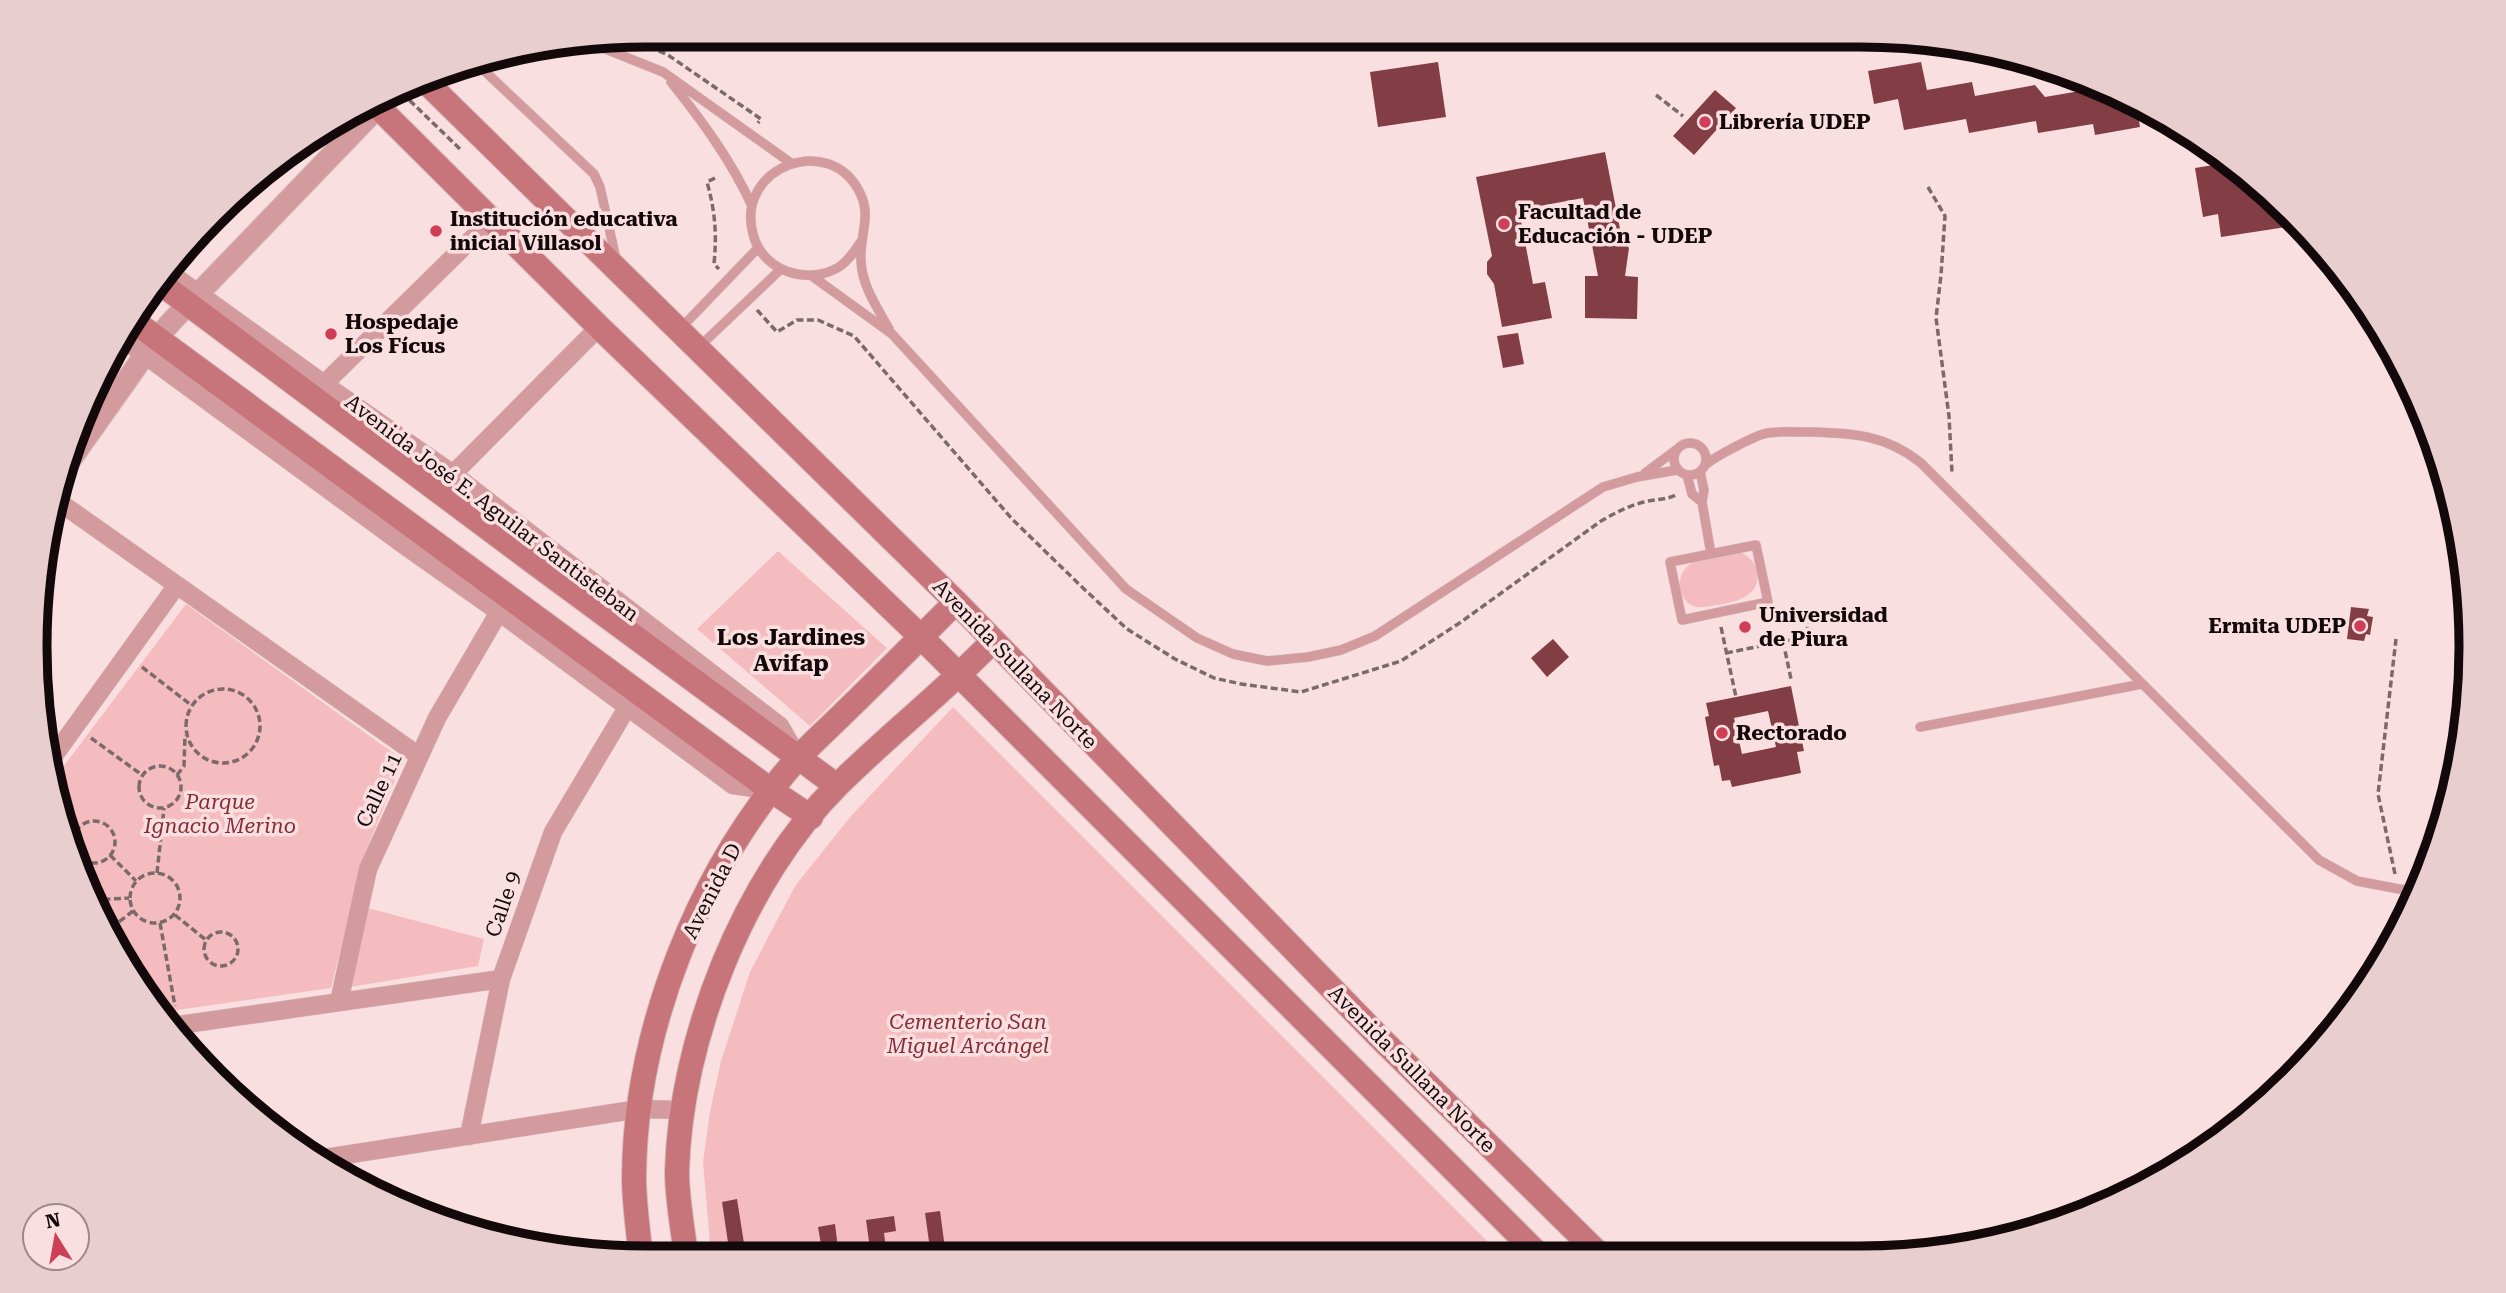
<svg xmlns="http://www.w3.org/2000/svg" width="2506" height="1293" font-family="'Roboto Serif',serif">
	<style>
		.green { fill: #f5bcbf }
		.building { fill: #823e44; fill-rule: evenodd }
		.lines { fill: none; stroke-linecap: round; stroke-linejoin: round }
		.service-casing { stroke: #d5bdbe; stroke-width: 10 }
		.minor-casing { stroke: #d5bdbe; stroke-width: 19 }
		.tertiary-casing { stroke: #d5bdbe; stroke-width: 23 }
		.secondary-casing { stroke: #d5bdbe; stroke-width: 26 }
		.path { stroke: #7c6a6b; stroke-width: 3.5; stroke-dasharray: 7 3.5; stroke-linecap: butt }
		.service { stroke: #d49b9e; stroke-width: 9 }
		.minor { stroke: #d49b9e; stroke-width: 18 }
		.tertiary { stroke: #d49b9e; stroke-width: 21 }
		.secondary { stroke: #c7747a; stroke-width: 24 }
		.poi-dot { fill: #ce3e56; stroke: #fadfe0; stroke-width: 2.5 }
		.labels { text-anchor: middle; stroke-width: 7; stroke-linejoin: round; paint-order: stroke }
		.poi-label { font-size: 21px; font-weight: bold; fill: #14090a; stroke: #fadfe0; text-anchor: start }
		.street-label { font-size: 21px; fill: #14090a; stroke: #fadfe0 }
		.park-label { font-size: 21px; font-style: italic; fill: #862b38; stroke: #fadfe0 }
		.neighbourhood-label { font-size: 23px; font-weight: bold; fill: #14090a; stroke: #fadfe0 }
		.rim { fill: none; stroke: #14090a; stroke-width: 9 }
	</style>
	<rect width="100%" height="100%" fill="#fadfe0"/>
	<path class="green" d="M 778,551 L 887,648 L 810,726 L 697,629 Z
		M 1740,552 C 1748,556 1755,561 1757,571 C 1763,601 1724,604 1703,607 C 1681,610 1672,579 1688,566 C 1701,555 1724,555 1740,552 Z
		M 186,604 L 403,760 L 365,853 L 331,988 L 163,1012 L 82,881 L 57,775 Z
		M 953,707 L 1500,1254 L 711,1256 L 703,1162 L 710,1112 L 721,1061 L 750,972 L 795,886 L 851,816 Z
		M 368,908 L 484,939 L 478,966 L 350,987 Z"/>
	<path class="building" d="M 1438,62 L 1446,117 L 1378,127 L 1370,72 Z
		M 1921,62 L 1927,90 L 1972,82 L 1975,96 L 2035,85 L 2045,97 L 2086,90 L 2084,81 L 2101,87 L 2102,92 L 2112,100 L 2119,99 L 2125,105 L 2136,103 L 2140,127 L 2095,135 L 2093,124 L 2038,133 L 2036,121 L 1969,133 L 1966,119 L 1904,130 L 1898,99 L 1874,104 L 1868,71 Z
		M 1715,90 L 1736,108 L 1694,155 L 1673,136 Z
		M 1605,152 L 1622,239 L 1629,248 L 1625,276 L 1638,277 L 1637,319 L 1585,318 L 1585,276 L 1598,276 L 1583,198 L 1519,210 L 1533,284 L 1545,282 L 1552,318 L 1502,327 L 1494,284 L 1487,274 L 1487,262 L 1492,256 L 1476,177 Z
		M 2232,162 L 2295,221 L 2300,225 L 2221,237 L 2218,214 L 2203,217 L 2195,168 Z
		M 1518,333 L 1524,364 L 1503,368 L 1497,336 Z
		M 2351,607 L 2369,609 L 2367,616 L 2373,617 L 2370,635 L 2366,634 L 2364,641 L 2347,639 Z
		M 1553,639 L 1569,657 L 1547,677 L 1531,658 Z
		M 1791,686 L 1804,751 L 1797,752 L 1801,773 L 1732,787 L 1730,780 L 1722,781 L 1719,765 L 1714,766 L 1705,717 L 1709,716 L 1706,703 ZM 1768,711 L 1776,747 L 1742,754 L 1734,718 Z
		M 737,1199 L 746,1256 L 730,1256 L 722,1202 Z
		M 940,1211 L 946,1256 L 931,1256 L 925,1213 Z
		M 894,1216 L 896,1231 L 884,1233 L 887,1256 L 871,1256 L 866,1220 Z
		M 835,1224 L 839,1256 L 823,1256 L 818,1227 Z"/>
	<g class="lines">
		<defs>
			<path id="service" d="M 593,44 L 663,72 L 791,163
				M 476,63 L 594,174 L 600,187 L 616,259
				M 671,82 C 702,121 731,160 752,206
				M 860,243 C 854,252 848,261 839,267 C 807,286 762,271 753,234 C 735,167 830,131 860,193 C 872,216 859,237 861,261 C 862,286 877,307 889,329
				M 812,276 L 892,334 L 1126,589 L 1197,638 L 1233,654 L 1267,661 L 1308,657 L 1341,650 L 1375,636 L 1603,487 L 1637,477 L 1677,470
				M 680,329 L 758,248
				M 699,347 L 781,269
				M1674 459a16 16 0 1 1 32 0a16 16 0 1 1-32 0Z
				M 1705,465 C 1716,456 1754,436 1767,433 C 1781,431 1796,432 1810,432 C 1854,433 1886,435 1921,463 L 2319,860 L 2357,881 L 2399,889 L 2418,890
				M 1700,472 L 1704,490 L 1702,502 L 1711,554
				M 1645,473 L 1676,450
				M 1687,475 L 1692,494 L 1702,502
				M 1756,545 L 1768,602 L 1682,620 L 1670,562 Z
				M 1920,727 L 2142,684"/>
			<path id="minor" d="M 170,273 L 324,384 L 453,474 L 780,726 L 795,752
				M 123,339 L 404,545 L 499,612 L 733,785 L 768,790
				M 324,384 L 491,220
				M 453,474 L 599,327
				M 55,499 L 419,756
				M 53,757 L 177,585
				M 339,1002 L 368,869 L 437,718 L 499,612
				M 172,1026 L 501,979
				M 469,1136 L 501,979 L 553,832 L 628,706
				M 319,1159 L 639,1109 L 682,1110"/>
			<path id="tertiary" d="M 66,466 L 156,339 L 172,321 L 381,104"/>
			<path id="secondary" d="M 425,81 L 956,602 L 1377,1035 L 1599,1254
				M 377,106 L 599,327 L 921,637 L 1538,1254
				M 160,283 L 536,564 L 837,786
				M 132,320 L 772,791 L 811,817
				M 686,1256 C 683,1229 677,1200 677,1172 C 680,1040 744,878 838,785 C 888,735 944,692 993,641
				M 641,1257 C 638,1230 634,1203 634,1177 C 635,1030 699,869 797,759 C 814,741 833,724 850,707 C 886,672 921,637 956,602"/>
		</defs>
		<use href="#service" class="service-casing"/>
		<use href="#minor" class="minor-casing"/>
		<use href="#tertiary" class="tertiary-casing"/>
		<use href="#secondary" class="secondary-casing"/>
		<path class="path" d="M 630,38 L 668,55 L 761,119 L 758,123
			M 402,93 L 461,150
			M 1656,95 L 1683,116
			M 715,178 L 707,182 C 715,211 717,233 714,264 L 719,269
			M 1928,187 L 1945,216 L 1941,275 L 1936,318 L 1949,416 L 1952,473
			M 757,310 L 777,332 L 797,320 L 818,320 L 854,336 L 1012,519 L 1083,588 L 1127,629 L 1175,659 L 1214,678 L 1241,684 L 1301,692 L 1401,661 L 1461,622 L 1601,521 C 1615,513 1628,506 1644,502 C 1656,499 1667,500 1678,494
			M 1721,627 L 1736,697
			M 1783,641 L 1791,679
			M 1726,653 L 1805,637 L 1812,614
			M 142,667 L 191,705
			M186 726a37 37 0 1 1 74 0a37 37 0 1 1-74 0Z
			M 91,738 L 142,775
			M139 787a21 21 0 1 1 42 0a21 21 0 1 1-42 0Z
			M 177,775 L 184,766 L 185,735
			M73 842a21 21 0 1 1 42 0a21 21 0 1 1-42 0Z
			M 110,855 L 136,881
			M130 898a25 25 0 1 1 50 0a25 25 0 1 1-50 0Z
			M 157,873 L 164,808
			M 2395,874 L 2378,794 L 2396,639
			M 93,900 L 129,898
			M 175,915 L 206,940
			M 160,923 L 175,1006
			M 111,928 L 133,911
			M204 949a17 17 0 1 1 34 0a17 17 0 1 1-34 0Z"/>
		<use href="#service" class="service"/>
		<use href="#minor" class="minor"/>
		<use href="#tertiary" class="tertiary"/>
		<use href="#secondary" class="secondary"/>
	</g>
	<g class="poi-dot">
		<circle cx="1705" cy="122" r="7"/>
		<circle cx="1504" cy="224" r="7"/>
		<circle cx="436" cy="231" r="7"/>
		<circle cx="331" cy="334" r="7"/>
		<circle cx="2360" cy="626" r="7"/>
		<circle cx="1745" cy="627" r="7"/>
		<circle cx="1722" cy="733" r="7"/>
	</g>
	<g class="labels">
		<g class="poi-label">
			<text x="1719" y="129">Librería UDEP</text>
			<text x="1518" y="219">Facultad de<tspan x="1518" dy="24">Educación - UDEP</tspan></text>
			<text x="450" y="226">Institución educativa<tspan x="450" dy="24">inicial Villasol</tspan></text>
			<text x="345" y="329">Hospedaje<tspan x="345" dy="24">Los Fícus</tspan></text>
			<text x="1759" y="622">Universidad<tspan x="1759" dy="24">de Piura</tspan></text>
			<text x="2346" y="633" text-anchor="end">Ermita UDEP</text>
			<text x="1736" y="740">Rectorado</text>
		</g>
		<g class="street-label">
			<text transform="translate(492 508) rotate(37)" y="7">Avenida José E. Aguilar Santisteban</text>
			<text transform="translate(1015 664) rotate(46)" y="7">Avenida Sullana Norte</text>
			<text transform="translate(379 790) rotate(-65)" y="7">Calle 11</text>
			<text transform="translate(712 891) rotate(-63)" y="7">Avenida D</text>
			<text transform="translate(503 904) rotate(-71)" y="7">Calle 9</text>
			<text transform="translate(1412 1069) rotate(45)" y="7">Avenida Sullana Norte</text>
		</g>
		<g class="park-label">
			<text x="220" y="809">Parque<tspan x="220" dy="24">Ignacio Merino</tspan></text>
			<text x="968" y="1029">Cementerio San<tspan x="968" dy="24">Miguel Arcángel</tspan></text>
		</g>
		<g class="neighbourhood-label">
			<text x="791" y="645">Los Jardines<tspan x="791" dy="26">Avifap</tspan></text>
		</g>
	</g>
	<path d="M0 0H2506V1293H0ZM646 47H1860A599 599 0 0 1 2459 646V647A599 599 0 0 1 1860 1246H646A599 599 0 0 1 47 647V646A599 599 0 0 1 646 47Z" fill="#e8cecf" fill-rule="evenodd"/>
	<path class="rim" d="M646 47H1860A599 599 0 0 1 2459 646V647A599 599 0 0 1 1860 1246H646A599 599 0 0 1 47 647V646A599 599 0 0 1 646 47Z"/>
	<g transform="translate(56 1237) rotate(349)"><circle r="33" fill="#fadfe0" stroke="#9e898a" stroke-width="2"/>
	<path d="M0-5L12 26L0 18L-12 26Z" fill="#ce3e56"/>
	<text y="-10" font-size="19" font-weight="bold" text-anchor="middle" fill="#14090a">N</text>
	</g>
</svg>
